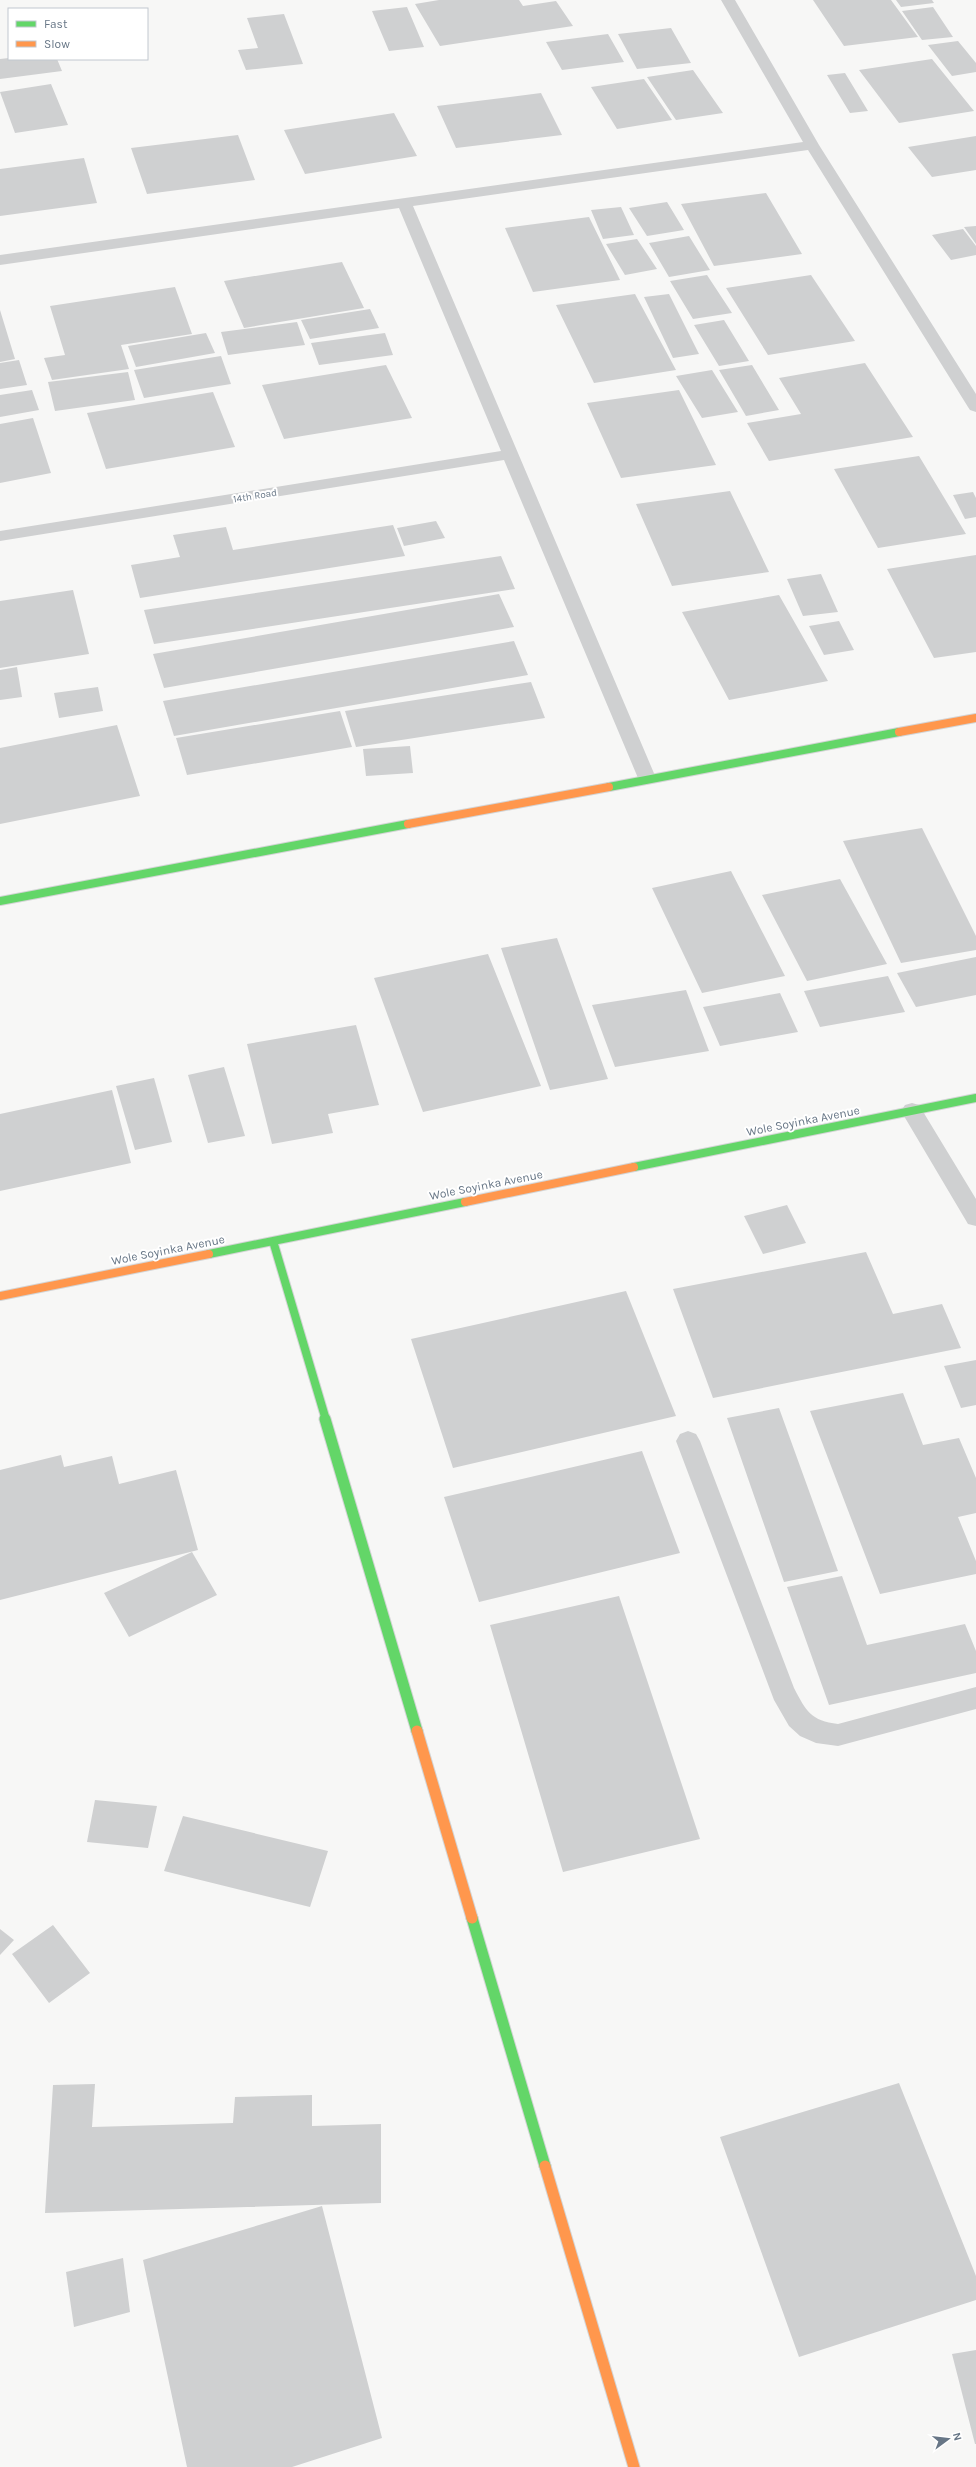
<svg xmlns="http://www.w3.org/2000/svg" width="976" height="2467" font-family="Karla,sans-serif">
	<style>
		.building { fill: #cfd0d1 }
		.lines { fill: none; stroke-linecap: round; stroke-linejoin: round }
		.fast-far1-casing { stroke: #d3d4d5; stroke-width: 10 }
		.fast-casing { stroke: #d3d4d5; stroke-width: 13 }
		.slow-far1-casing { stroke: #d3d4d5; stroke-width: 10 }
		.slow-casing { stroke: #d3d4d5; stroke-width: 13 }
		.street { fill: #cfd0d1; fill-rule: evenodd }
		.fast-far1 { stroke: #63d668; stroke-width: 8 }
		.fast { stroke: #63d668; stroke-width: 11 }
		.slow-far1 { stroke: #ff974d; stroke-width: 8 }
		.slow { stroke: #ff974d; stroke-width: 11 }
		.labels { text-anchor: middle; stroke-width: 4; stroke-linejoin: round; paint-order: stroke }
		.far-street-label { font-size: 10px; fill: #677686; stroke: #fff }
		.street-label { font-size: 12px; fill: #677686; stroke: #fff }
	</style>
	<rect width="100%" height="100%" fill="#f7f7f6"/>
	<path class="building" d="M 439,0 L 519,0 L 523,6 L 556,1 L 573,26 L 440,46 L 415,4 Z
		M 813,0 L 891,0 L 918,37 L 844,46 Z
		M 896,0 L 932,0 L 934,3 L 901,7 Z
		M 407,7 L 424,47 L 389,51 L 372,11 Z
		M 933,7 L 953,37 L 922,40 L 902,11 Z
		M 284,14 L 303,64 L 246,70 L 238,50 L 258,48 L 247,18 Z
		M 671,28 L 691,63 L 637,69 L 618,34 Z
		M 608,34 L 624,62 L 562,70 L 546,42 Z
		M 958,41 L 976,63 L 976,72 L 952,76 L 928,45 Z
		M 9,58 L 57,59 L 62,71 L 0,79 L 0,59 Z
		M 932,59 L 974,111 L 899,123 L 859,70 Z
		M 693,70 L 723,113 L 676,120 L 647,77 Z
		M 845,73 L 868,111 L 850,113 L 827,75 Z
		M 644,79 L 672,120 L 617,129 L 591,87 Z
		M 51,84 L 68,125 L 15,133 L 0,92 Z
		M 541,93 L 562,135 L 456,148 L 437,106 Z
		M 394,113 L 417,156 L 305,174 L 284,130 Z
		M 238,135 L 255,180 L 147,194 L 131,148 Z
		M 976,136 L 976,170 L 932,177 L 908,147 Z
		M 84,158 L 97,203 L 0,216 L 0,169 Z
		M 766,193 L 802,254 L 714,266 L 681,204 Z
		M 667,202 L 684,230 L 647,236 L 629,208 Z
		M 621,207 L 634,235 L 603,239 L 591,210 Z
		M 589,217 L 620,280 L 533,292 L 505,228 Z
		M 976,226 L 976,244 L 964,227 Z
		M 963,229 L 976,246 L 976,255 L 951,260 L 932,235 Z
		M 689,236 L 710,270 L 669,277 L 649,243 Z
		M 637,239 L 657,269 L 625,275 L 606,244 Z
		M 342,262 L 364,308 L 244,328 L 224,281 Z
		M 707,275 L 732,313 L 693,319 L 670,281 Z
		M 811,275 L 855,341 L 768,355 L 726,288 Z
		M 175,287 L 192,334 L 121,345 L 129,369 L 52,380 L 44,358 L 65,355 L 50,306 Z
		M 635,294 L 676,370 L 594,383 L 556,305 Z
		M 669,294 L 699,354 L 673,358 L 644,297 Z
		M 370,309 L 379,328 L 310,339 L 301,320 Z
		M 0,310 L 15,359 L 0,362 Z
		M 724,320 L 749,361 L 719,366 L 694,325 Z
		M 297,322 L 305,345 L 228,355 L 221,332 Z
		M 206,333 L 215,353 L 136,367 L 128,346 Z
		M 385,333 L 393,355 L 319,365 L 311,343 Z
		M 221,356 L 231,384 L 144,398 L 134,370 Z
		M 19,360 L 27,385 L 0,389 L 0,363 Z
		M 865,363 L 913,437 L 769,461 L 747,423 L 801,414 L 779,378 Z
		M 386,365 L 412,418 L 284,439 L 262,385 Z
		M 752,365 L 779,410 L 746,416 L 719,370 Z
		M 712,370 L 738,412 L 702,418 L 676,376 Z
		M 128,372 L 135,400 L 55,411 L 48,382 Z
		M 32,390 L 39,410 L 0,417 L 0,395 Z
		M 679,390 L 716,465 L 621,478 L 587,403 Z
		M 213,392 L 235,447 L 106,469 L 87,413 Z
		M 33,418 L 51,473 L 0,483 L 0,424 Z
		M 919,456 L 966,534 L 878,548 L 834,469 Z
		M 730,491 L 769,572 L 672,586 L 636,504 Z
		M 973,492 L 976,498 L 976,517 L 965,519 L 953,495 Z
		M 436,521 L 445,538 L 404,546 L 397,528 Z
		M 393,525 L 405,556 L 140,598 L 131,565 L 180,557 L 173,535 L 226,527 L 233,550 Z
		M 976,555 L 976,652 L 934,658 L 887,569 Z
		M 501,556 L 515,589 L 154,644 L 144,610 Z
		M 821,574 L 838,612 L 803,616 L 787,579 Z
		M 73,590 L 89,654 L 0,668 L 0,601 Z
		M 499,594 L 514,627 L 164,688 L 153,654 Z
		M 779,595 L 828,681 L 729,700 L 682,612 Z
		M 839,621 L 854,650 L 824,655 L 809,626 Z
		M 514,641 L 528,675 L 174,736 L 163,701 Z
		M 17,667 L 22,697 L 0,700 L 0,670 Z
		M 531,682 L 545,718 L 356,747 L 345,711 Z
		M 98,687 L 103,711 L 59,718 L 54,693 Z
		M 340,711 L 352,747 L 187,775 L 176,738 Z
		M 117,725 L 140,796 L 0,824 L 0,748 Z
		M 410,746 L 413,773 L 366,776 L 363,749 Z
		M 922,828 L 976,936 L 976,950 L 901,963 L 843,841 Z
		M 731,871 L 785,976 L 702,993 L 652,888 Z
		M 840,879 L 887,964 L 807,981 L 762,895 Z
		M 557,938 L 608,1079 L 550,1090 L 501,948 Z
		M 488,954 L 541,1086 L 423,1112 L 374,978 Z
		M 976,957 L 976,995 L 916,1007 L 897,973 Z
		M 888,976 L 905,1012 L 820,1027 L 804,991 Z
		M 686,990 L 709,1051 L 615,1067 L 592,1005 Z
		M 780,993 L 798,1032 L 720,1046 L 703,1007 Z
		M 356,1025 L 379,1105 L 328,1114 L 333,1133 L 272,1144 L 247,1044 Z
		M 224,1067 L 245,1136 L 208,1143 L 188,1075 Z
		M 154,1078 L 172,1142 L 135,1150 L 116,1086 Z
		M 112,1090 L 131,1163 L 0,1191 L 0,1114 Z
		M 787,1205 L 806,1243 L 763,1254 L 744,1216 Z
		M 866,1252 L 893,1314 L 942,1304 L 961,1348 L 713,1398 L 673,1289 Z
		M 626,1291 L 676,1416 L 453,1468 L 411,1339 Z
		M 976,1360 L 976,1405 L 961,1408 L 944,1366 Z
		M 903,1393 L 923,1445 L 959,1438 L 976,1478 L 976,1513 L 958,1517 L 976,1561 L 976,1574 L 880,1594 L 810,1411 Z
		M 779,1408 L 838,1571 L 784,1582 L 727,1418 Z
		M 642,1451 L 680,1553 L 479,1602 L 444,1497 Z
		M 61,1455 L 64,1467 L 112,1456 L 119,1484 L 176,1470 L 198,1550 L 0,1600 L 0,1470 Z
		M 192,1552 L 217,1595 L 129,1637 L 104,1593 Z
		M 842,1576 L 867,1645 L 965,1624 L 976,1651 L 976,1673 L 829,1705 L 787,1587 Z
		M 619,1596 L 700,1839 L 563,1872 L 490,1625 Z
		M 95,1800 L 157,1806 L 148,1848 L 87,1842 Z
		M 183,1816 L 328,1851 L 310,1907 L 164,1871 Z
		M 53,1925 L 90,1973 L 49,2003 L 12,1954 Z
		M 0,1929 L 14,1940 L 0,1955 Z
		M 899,2083 L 976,2276 L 976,2300 L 799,2357 L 720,2137 Z
		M 95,2084 L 92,2127 L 233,2123 L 235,2097 L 312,2095 L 312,2126 L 381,2124 L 381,2203 L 45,2213 L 53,2085 Z
		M 322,2206 L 382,2438 L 292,2467 L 187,2467 L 143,2260 Z
		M 123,2258 L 130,2312 L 74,2327 L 66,2272 Z
		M 976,2350 L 976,2444 L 975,2444 L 952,2354 Z"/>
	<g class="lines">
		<defs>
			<path id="fast-far1" d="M 609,787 L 899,732
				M 0,901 L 408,824
				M 634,1167 L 976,1098
				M 273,1241 L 326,1420
				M 209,1254 L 465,1202"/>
			<path id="fast" d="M 325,1419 L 417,1731
				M 472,1918 L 545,2166"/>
			<path id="slow-far1" d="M 899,732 L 976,718
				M 408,824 L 609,787
				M 465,1202 L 634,1167
				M 0,1296 L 209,1254"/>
			<path id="slow" d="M 417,1731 L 472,1918
				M 545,2166 L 634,2467"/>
		</defs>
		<use href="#fast-far1" class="fast-far1-casing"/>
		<use href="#fast" class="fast-casing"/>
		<use href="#slow-far1" class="slow-far1-casing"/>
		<use href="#slow" class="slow-casing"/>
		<path class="street" d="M 721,0 L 735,0 L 819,145 L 976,394 L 976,412 L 970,410 L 968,407 L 808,150 L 413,206 L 656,778 L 654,782 L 647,784 L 640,782 L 638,778 L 504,460 L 0,541 L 0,531 L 501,451 L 399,208 L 0,265 L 0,255 L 803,142 Z
			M 912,1103 L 919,1105 L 976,1199 L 976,1226 L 968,1224 L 901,1111 L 905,1105 Z
			M 688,1431 L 696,1434 L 700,1441 L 794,1688 C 806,1711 811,1721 838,1724 L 976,1687 L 976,1709 L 838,1746 L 816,1743 L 800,1736 L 789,1726 L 774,1700 L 676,1441 L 680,1434 Z"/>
		<use href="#fast-far1" class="fast-far1"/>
		<use href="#fast" class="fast"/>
		<use href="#slow-far1" class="slow-far1"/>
		<use href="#slow" class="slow"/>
	</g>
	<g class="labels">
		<g class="far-street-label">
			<text transform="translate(255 495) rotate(-9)" y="4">14th Road</text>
		</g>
		<g class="street-label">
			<text transform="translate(803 1121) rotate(-11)" y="4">Wole Soyinka Avenue</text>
			<text transform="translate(486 1185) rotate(-11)" y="4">Wole Soyinka Avenue</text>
			<text transform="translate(168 1250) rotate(-11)" y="4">Wole Soyinka Avenue</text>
		</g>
	</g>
	<rect x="8" y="8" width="140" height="52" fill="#ffffff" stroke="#c2c8cf"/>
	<rect x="16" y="21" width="20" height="6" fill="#63d668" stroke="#c2c8cf"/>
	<text x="44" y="28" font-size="12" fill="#677686">Fast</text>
	<rect x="16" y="41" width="20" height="6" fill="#ff974d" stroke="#c2c8cf"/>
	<text x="44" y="48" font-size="12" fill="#677686">Slow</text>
	<g transform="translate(948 2439) rotate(75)" stroke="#ffffff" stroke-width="3" paint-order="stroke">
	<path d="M0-3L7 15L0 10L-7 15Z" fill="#677686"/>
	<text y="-6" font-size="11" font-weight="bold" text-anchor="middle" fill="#677686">N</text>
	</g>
</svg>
